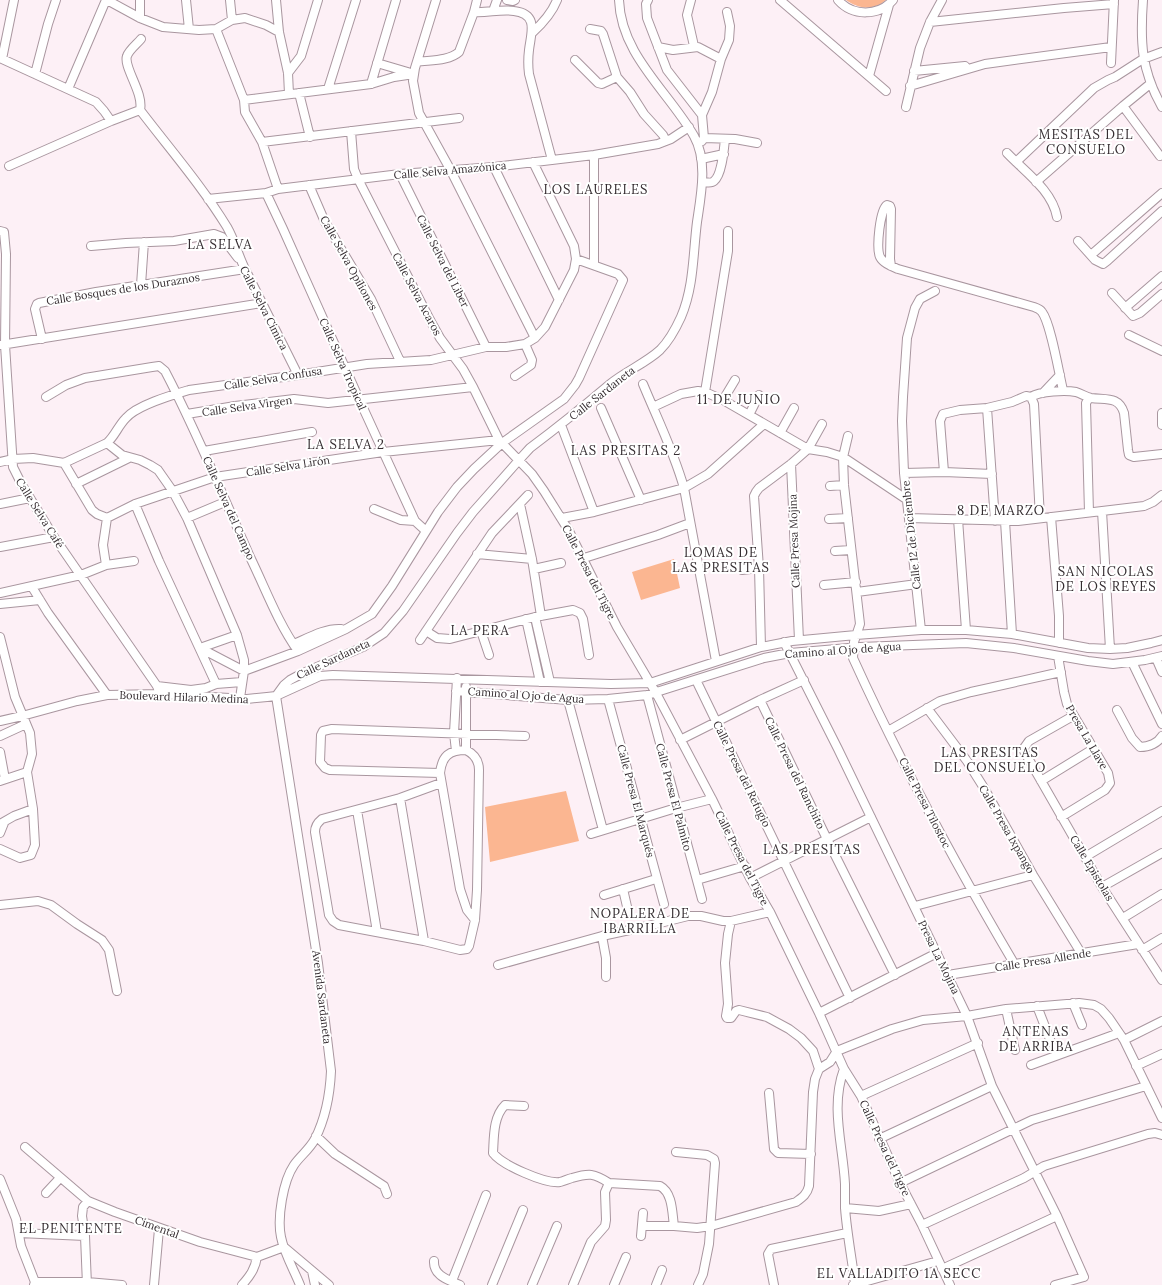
<svg xmlns="http://www.w3.org/2000/svg" width="1162" height="1285" font-family="Lora,serif">
	<style>
		.green { fill: #fbb691 }
		.lines { fill: none; stroke-linecap: round; stroke-linejoin: round }
		.minor-casing { stroke: #a9969f; stroke-width: 10 }
		.minor { stroke: #fff; stroke-width: 8 }
		.labels { text-anchor: middle; stroke-width: 4; stroke-linejoin: round; paint-order: stroke }
		.street-label { font-size: 11px; fill: #352d31; stroke: #fff }
		.quarter-label { font-size: 13px; letter-spacing: 1px; fill: #352d31; stroke: #fff }
	</style>
	<rect width="100%" height="100%" fill="#fdf0f6"/>
	<path class="green" d="M 846,0 L 886,0 C 873,11 859,9 846,0 Z
		M 674,559 L 680,588 L 641,600 L 632,572 Z
		M 566,791 L 579,841 L 490,862 L 485,807 Z"/>
	<g class="lines">
		<defs>
			<path id="minor" d="M 107,0 L 140,18 L 163,27 L 199,30 L 216,29 L 232,20 L 245,18 L 266,25 L 279,32
				M 140,0 L 140,18
				M 186,0 L 189,29
				M 230,0 L 232,20
				M 276,0 L 279,32 L 288,73 L 289,94
				M 436,0 L 415,68 L 413,81 L 419,113 L 450,169 L 535,338
				M 507,0 L 513,1 L 515,0
				M 648,0 L 646,4 L 647,18 L 667,70 L 702,115 L 704,138
				M 691,0 L 687,15 L 694,46
				M 780,0 L 886,91
				M 838,0 C 853,17 879,16 893,0
				M 1143,0 C 1140,41 1141,70 1162,107
				M 493,11 L 497,0
				M 474,12 C 487,13 501,9 514,11 C 539,14 531,33 529,50 C 528,58 528,66 529,74 L 552,160
				M 930,22 L 1064,8 L 1114,4
				M 216,29 L 244,100 L 245,112 L 262,142 L 278,189
				M 590,29 L 601,31 L 603,34 L 617,77 L 630,92 L 644,114 L 663,135 L 666,141
				M 532,33 C 543,23 552,13 557,0
				M 658,47 L 673,50 L 698,47 L 721,59
				M 0,58 L 96,102 L 104,111 L 111,121
				M 2,59 L 14,0
				M 575,60 L 598,83 L 602,84 L 617,77
				M 417,62 C 430,60 449,61 459,52 L 474,12 L 477,0
				M 377,63 L 411,73
				M 1111,63 L 1114,0
				M 914,71 L 965,66
				M 288,73 L 301,56 L 318,0
				M 35,74 L 48,24 L 56,0
				M 869,76 L 889,5
				M 371,84 L 396,0
				M 910,86 L 985,64 L 1111,47
				M 68,89 L 106,0
				M 328,89 L 356,0
				M 299,93 L 310,137
				M 244,100 L 371,84 L 394,77 L 414,74
				M 1123,106 L 1160,156
				M 906,107 L 920,48 L 930,22 L 942,0
				M 140,110 C 169,148 202,186 227,227 C 235,241 238,255 245,269 L 298,375
				M 140,110 C 144,93 123,67 127,56 C 129,50 137,44 141,39
				M 702,115 L 712,92 L 721,59 L 729,40 L 730,26 L 727,12
				M 351,131 L 354,169 L 358,179 L 430,320 L 440,338 L 463,369 L 473,387 L 499,440 L 532,474 L 544,491 L 569,531 L 617,627 L 656,693 L 712,799 L 750,878 L 770,912 L 819,1013 L 844,1069 L 861,1096 L 900,1183 L 922,1225 L 950,1285
				M 702,141 L 704,138 L 735,139 L 757,143
				M 262,142 L 459,118
				M 1007,153 C 1025,172 1052,190 1057,217
				M 594,155 L 594,265
				M 701,159 L 724,154
				M 1016,162 L 1094,88 L 1108,80 L 1115,77 L 1143,59 L 1162,52
				M 9,166 L 111,121 L 140,110
				M 494,167 L 559,300
				M 400,174 L 486,347
				M 702,182 C 706,182 711,184 714,181 C 722,175 724,148 725,139
				M 1036,182 L 1123,106 L 1150,84
				M 309,185 L 325,222 L 371,299 L 400,361
				M 266,193 L 283,229 L 359,399 L 415,521 L 426,531
				M 208,199 L 266,193 L 278,189 L 400,174 L 494,167 L 594,155 L 658,144 L 671,139 L 689,127
				M 0,231 L 4,232 L 6,254 L 5,345 L 13,467 L 22,485 L 54,537 L 157,686 L 160,694
				M 1078,241 L 1095,260 L 1103,264 L 1107,261 L 1162,211
				M 91,246 L 126,243 L 174,241 L 214,234 L 222,237 L 238,258
				M 1091,255 L 1162,193
				M 891,266 L 890,259 L 891,209 L 890,206 L 887,205 C 880,209 876,248 880,257 C 883,263 891,266 898,269 L 1034,307 C 1037,308 1040,309 1042,312 C 1051,324 1059,374 1063,390
				M 141,285 L 144,242
				M 1112,293 L 1133,316 L 1140,313 L 1162,294
				M 1125,308 L 1162,276
				M 1129,335 L 1162,351
				M 42,339 L 35,309 L 37,304 L 39,303 L 96,292 L 245,269
				M 1,345 L 262,303
				M 515,376 L 531,365 L 532,360 L 525,344
				M 643,384 C 657,418 674,452 684,488 L 716,661
				M 705,392 L 728,251 L 728,231
				M 1043,393 L 1060,375
				M 46,397 L 66,385 L 85,378 L 152,367 L 159,366 L 165,371 C 197,432 223,496 251,559 C 266,590 278,623 298,651
				M 1031,397 L 1034,404 L 1040,518
				M 723,400 L 735,380
				M 653,407 L 681,394 L 698,391 L 705,392 L 723,400 L 808,449 L 827,452 L 843,457 L 906,499
				M 601,408 L 641,500
				M 987,408 L 995,521
				M 1162,413 L 1162,425
				M 187,414 L 235,406 L 294,399 L 328,403 L 473,387
				M 749,415 L 759,395
				M 561,425 L 594,512
				M 780,433 L 794,408
				M 848,436 L 843,457 L 844,485 L 860,624 L 854,642 L 853,658 C 901,764 956,865 1015,965
				M 107,443 C 115,436 118,426 126,418 C 137,405 172,395 189,390 L 298,375 L 367,364 L 431,360 L 486,347 L 506,347 L 525,344 L 535,338 L 545,327 L 574,270 L 576,259 L 574,246 L 533,162
				M 204,451 L 312,432
				M 0,462 L 13,459 L 33,458 L 64,463 L 107,443 L 122,455 L 140,460 L 150,465 L 158,470 L 172,490 L 187,518 L 237,635 L 244,660 L 244,671 L 240,698
				M 64,463 L 92,510 L 97,514 L 107,518
				M 791,464 L 799,640
				M 944,472 L 940,421 L 943,414 L 960,410 L 987,408 L 1012,402 L 1026,396 L 1031,397 C 1040,391 1066,390 1076,392 C 1082,394 1086,397 1091,398 C 1106,400 1119,396 1124,413 L 1128,450 L 1129,455 L 1134,457 L 1162,454
				M 904,473 L 944,472 L 992,474
				M 76,484 L 129,458
				M 830,486 L 844,485
				M 0,504 L 30,498
				M 135,504 L 159,561 L 216,684
				M 520,504 L 532,559 L 541,616
				M 374,509 L 401,520 L 415,521
				M 1102,511 L 1110,649
				M 1089,512 L 1086,403 L 1089,398
				M 1051,517 L 1059,616 L 1059,643
				M 107,518 L 135,504 L 215,477 L 383,452 L 499,440
				M 187,518 L 225,502
				M 562,518 L 594,512 L 684,488 L 708,474 L 764,424
				M 909,518 L 1018,521 L 1144,506 L 1153,502 L 1162,495
				M 829,519 L 848,518
				M 958,519 L 966,630
				M 1005,521 L 1012,634
				M 0,547 L 54,537
				M 835,551 L 851,550
				M 477,554 L 532,559
				M 584,558 L 658,535 L 690,523
				M 106,565 L 103,545 L 107,518
				M 534,569 L 561,563
				M 742,570 L 759,568
				M 824,585 L 856,582
				M 32,587 L 48,613 L 107,695
				M 857,592 L 917,584
				M 0,593 L 81,575 L 106,565 L 134,561
				M 0,604 L 40,600
				M 535,617 L 550,682
				M 526,619 L 540,682
				M 921,630 L 904,473 L 902,421 L 903,397 L 907,338 L 915,308 L 920,299 L 935,291
				M 426,631 L 437,638 L 450,639 L 535,617 L 573,610 L 580,613 L 583,619 L 589,655
				M 481,631 L 489,655
				M 0,637 L 15,697 L 30,733 L 32,754 L 27,772 L 33,809 L 14,816 L 0,824
				M 420,640 L 492,533 L 528,495
				M 784,642 L 838,749 L 967,1016 L 992,1086 L 1057,1216 L 1084,1277 L 1055,1285
				M 294,644 C 308,638 325,628 341,629
				M 761,647 L 759,568 L 754,496 L 756,492 L 759,488 L 791,464 L 808,449 L 822,424
				M 200,648 L 244,671 L 298,651 L 346,629 L 372,614 L 392,586 L 438,512 L 457,487 L 474,469 L 502,443 L 564,399 L 575,385 L 579,378 L 623,280 L 618,274 L 576,259
				M 200,648 L 237,635
				M 1058,656 L 1064,692 L 1067,704 L 1108,773 L 1110,783 L 1105,790 L 1061,817
				M 1156,658 L 1162,672
				M 1132,662 L 1162,724
				M 696,680 L 850,998
				M 157,686 L 191,690 L 206,688 L 216,684 L 242,682
				M 466,687 L 466,750
				M 456,691 L 568,700 L 608,699 L 647,695 L 764,658 L 790,653 L 860,647 L 966,643 L 1014,648 L 1088,661 L 1113,664 L 1145,660 L 1162,656
				M 647,695 L 702,899
				M 276,696 L 284,685 L 290,680 L 303,673 L 363,647 L 384,633 L 403,611 L 457,533 L 473,512 L 519,460 L 530,448 C 558,427 584,406 610,384 C 626,371 646,363 660,350 C 669,341 676,328 681,317 C 694,287 693,253 697,222 C 701,195 708,161 694,136 C 668,91 621,55 619,0
				M 276,696 L 318,963 L 331,1071 C 330,1094 325,1119 315,1139 C 309,1150 300,1156 294,1165 C 283,1181 277,1218 281,1237 C 284,1253 294,1270 300,1285
				M 608,699 L 664,904
				M 568,700 L 603,830
				M 760,700 L 827,839 L 895,975
				M 927,708 L 967,761 L 984,788 L 1033,875 L 1081,953
				M 1117,710 L 1132,738 L 1140,747 C 1149,747 1158,743 1162,736
				M 1073,716 L 1029,741 L 1024,748 L 1024,751 L 1102,887 L 1162,980
				M 0,721 L 22,716 L 77,701 L 107,695 L 160,694 L 247,699 L 267,697 L 276,696 L 320,676 L 333,675 L 611,684 L 650,683 L 761,647 L 792,641 L 856,635 L 921,630 L 966,630 L 1012,634 L 1088,648 L 1110,649 L 1127,648 L 1151,643 L 1162,640
				M 888,731 L 940,701 L 971,692 L 1061,672
				M 0,736 L 26,724
				M 680,740 L 760,700 L 804,680
				M 456,751 L 454,733 L 457,678
				M 0,752 L 5,779
				M 440,773 L 330,770 L 325,768 L 320,762 L 321,735 L 323,731 L 332,729 L 525,736
				M 0,781 L 27,772
				M 1041,781 L 1093,749
				M 441,783 L 400,798 L 322,819 C 317,823 315,826 315,832 L 329,915 L 333,921 L 339,925 L 424,941 L 460,950 L 467,949 L 469,946 L 475,920 L 477,890 L 479,770 C 479,761 474,754 466,750 C 449,750 442,756 440,773 L 460,889 L 467,910 L 475,920
				M 400,798 L 424,941
				M 357,810 L 377,932
				M 0,833 L 4,823
				M 591,834 L 676,808 L 712,799
				M 0,849 L 20,858 L 31,855 L 35,845 L 33,809
				M 1085,857 L 1162,811
				M 750,878 L 871,817
				M 697,880 L 745,866
				M 1102,887 L 1162,853
				M 623,889 L 628,911
				M 604,895 L 656,879
				M 0,905 L 38,901 L 51,905 L 77,924 L 102,940 L 109,950 L 117,991
				M 915,906 L 1033,875
				M 1123,918 L 1162,894
				M 731,921 L 728,934 L 725,963 L 728,1004 L 726,1016 L 727,1018 L 731,1018 L 736,1011 L 739,1010 L 767,1017 L 789,1029 L 801,1038 L 813,1051 L 819,1069
				M 602,936 L 606,958 L 606,977
				M 1142,950 L 1162,938
				M 498,965 L 602,936 L 648,926 L 688,916 L 701,916 L 723,921 L 731,921 L 770,912
				M 948,975 L 1138,944
				M 1073,1003 L 1082,1025
				M 1037,1006 L 1051,1042
				M 1006,1009 L 1015,1050
				M 819,1013 L 937,953
				M 1124,1040 L 1162,1021
				M 1031,1065 L 1119,1033
				M 1136,1066 L 1162,1054
				M 844,1069 C 830,1107 843,1145 845,1184 C 845,1192 845,1200 845,1208 C 847,1234 852,1259 855,1284
				M 769,1093 L 774,1149 L 778,1153 L 811,1154
				M 861,1096 L 978,1043
				M 524,1106 L 505,1105 C 493,1117 494,1137 493,1153 C 502,1165 545,1184 560,1182 C 564,1181 568,1179 572,1178 C 589,1173 594,1173 609,1183
				M 316,1136 L 335,1154 L 384,1186 L 387,1194
				M 879,1139 L 992,1086
				M 25,1147 L 88,1201 L 115,1212 L 200,1242 L 257,1257 L 284,1247 L 329,1285
				M 676,1152 L 707,1155 L 714,1159 L 715,1163 L 709,1244 L 703,1274 L 698,1285
				M 0,1179 L 16,1219 L 21,1246 L 35,1282 L 34,1285
				M 900,1183 L 1032,1120 L 1146,1086
				M 46,1193 L 60,1178
				M 845,1208 L 879,1211 L 911,1204
				M 922,1225 L 1024,1178 L 1044,1166 L 1148,1134 L 1155,1133 L 1162,1135
				M 642,1226 L 674,1226 L 697,1228 L 711,1226 L 796,1202 C 803,1197 807,1194 809,1186 L 813,1092 L 815,1079 L 819,1069 L 830,1062 L 837,1051 L 892,1029 L 923,1020 L 967,1016 L 1006,1009 L 1079,1003 L 1094,1005 L 1101,1009 L 1109,1018 L 1124,1040 L 1162,1118
				M 19,1233 L 85,1236
				M 641,1236 L 643,1213
				M 434,1261 C 433,1276 449,1280 460,1285
				M 942,1269 L 1057,1216
				M 312,1271 L 315,1285
				M 452,1281 L 486,1195
				M 35,1282 L 87,1282 L 122,1285
				M 87,1285 L 85,1236 L 82,1216 L 83,1207 L 88,1201
				M 154,1285 L 159,1229
				M 242,1285 C 250,1276 255,1269 257,1257
				M 492,1285 L 523,1210
				M 532,1285 L 557,1226
				M 573,1285 L 591,1242 L 605,1226 L 606,1220 L 605,1192 L 609,1183 L 660,1186 C 673,1193 672,1213 674,1226
				M 614,1285 L 626,1257
				M 656,1285 L 662,1270
				M 774,1285 L 768,1254 L 771,1249 L 847,1233
				M 853,1285 L 938,1261"/>
		</defs>
		<use href="#minor" class="minor-casing"/>
		<use href="#minor" class="minor"/>
	</g>
	<g class="labels">
		<g class="street-label">
			<text transform="translate(450 170) rotate(-5)" y="4">Calle Selva Amazónica</text>
			<text transform="translate(443 261) rotate(63)" y="4">Calle Selva del Liber</text>
			<text transform="translate(349 263) rotate(61)" y="4">Calle Selva Opiliones</text>
			<text transform="translate(123 289) rotate(-9)" y="4">Calle Bosques de los Duraznos</text>
			<text transform="translate(417 294) rotate(62)" y="4">Calle Selva Acaros</text>
			<text transform="translate(264 308) rotate(63)" y="4">Calle Selva Cimica</text>
			<text transform="translate(343 364) rotate(66)" y="4">Calle Selva Tropical</text>
			<text transform="translate(273 378) rotate(-9)" y="4">Calle Selva Confusa</text>
			<text transform="translate(602 393) rotate(-38)" y="4">Calle Sardaneta</text>
			<text transform="translate(247 406) rotate(-8)" y="4">Calle Selva Virgen</text>
			<text transform="translate(288 466) rotate(-9)" y="4">Calle Selva Lirón</text>
			<text transform="translate(229 508) rotate(66)" y="4">Calle Selva del Campo</text>
			<text transform="translate(40 513) rotate(58)" y="4">Calle Selva Café</text>
			<text transform="translate(911 535) rotate(-96)" y="4">Calle 12 de Diciembre</text>
			<text transform="translate(794 541) rotate(-92)" y="4">Calle Presa Mojina</text>
			<text transform="translate(589 572) rotate(63)" y="4">Calle Presa del Tigre</text>
			<text transform="translate(843 650) rotate(-4)" y="4">Camino al Ojo de Agua</text>
			<text transform="translate(333 659) rotate(-25)" y="4">Calle Sardaneta</text>
			<text transform="translate(526 695) rotate(4)" y="4">Camino al Ojo de Agua</text>
			<text transform="translate(184 697) rotate(2)" y="4">Boulevard Hilario Medina</text>
			<text transform="translate(1087 737) rotate(60)" y="4">Presa La Llave</text>
			<text transform="translate(795 773) rotate(64)" y="4">Calle Presa del Ranchito</text>
			<text transform="translate(742 774) rotate(64)" y="4">Calle Presa del Refugio</text>
			<text transform="translate(674 797) rotate(75)" y="4">Calle Presa El Palmito</text>
			<text transform="translate(636 801) rotate(75)" y="4">Calle Presa El Marqués</text>
			<text transform="translate(925 803) rotate(63)" y="4">Calle Presa Tilostoc</text>
			<text transform="translate(1007 829) rotate(60)" y="4">Calle Presa Ixpango</text>
			<text transform="translate(742 858) rotate(63)" y="4">Calle Presa del Tigre</text>
			<text transform="translate(1092 868) rotate(59)" y="4">Calle Epistolas</text>
			<text transform="translate(939 957) rotate(64)" y="4">Presa La Mojina</text>
			<text transform="translate(1043 960) rotate(-9)" y="4">Calle Presa Allende</text>
			<text transform="translate(322 997) rotate(83)" y="4">Avenida Sardaneta</text>
			<text transform="translate(885 1148) rotate(65)" y="4">Calle Presa del Tigre</text>
			<text transform="translate(157 1227) rotate(20)" y="4">Cimental</text>
		</g>
		<g class="quarter-label">
			<text x="1086" y="139">MESITAS DEL<tspan x="1086" dy="15">CONSUELO</tspan></text>
			<text x="596" y="194">LOS LAURELES</text>
			<text x="220" y="249">LA SELVA</text>
			<text x="739" y="404">11 DE JUNIO</text>
			<text x="346" y="449">LA SELVA 2</text>
			<text x="626" y="455">LAS PRESITAS 2</text>
			<text x="1001" y="515">8 DE MARZO</text>
			<text x="721" y="557">LOMAS DE<tspan x="721" dy="15">LAS PRESITAS</tspan></text>
			<text x="1106" y="576">SAN NICOLAS<tspan x="1106" dy="15">DE LOS REYES</tspan></text>
			<text x="480" y="635">LA PERA</text>
			<text x="990" y="757">LAS PRESITAS<tspan x="990" dy="15">DEL CONSUELO</tspan></text>
			<text x="812" y="854">LAS PRESITAS</text>
			<text x="640" y="918">NOPALERA DE<tspan x="640" dy="15">IBARRILLA</tspan></text>
			<text x="1036" y="1036">ANTENAS<tspan x="1036" dy="15">DE ARRIBA</tspan></text>
			<text x="71" y="1233">EL PENITENTE</text>
			<text x="899" y="1278">EL VALLADITO 1A SECC</text>
		</g>
	</g>
</svg>
